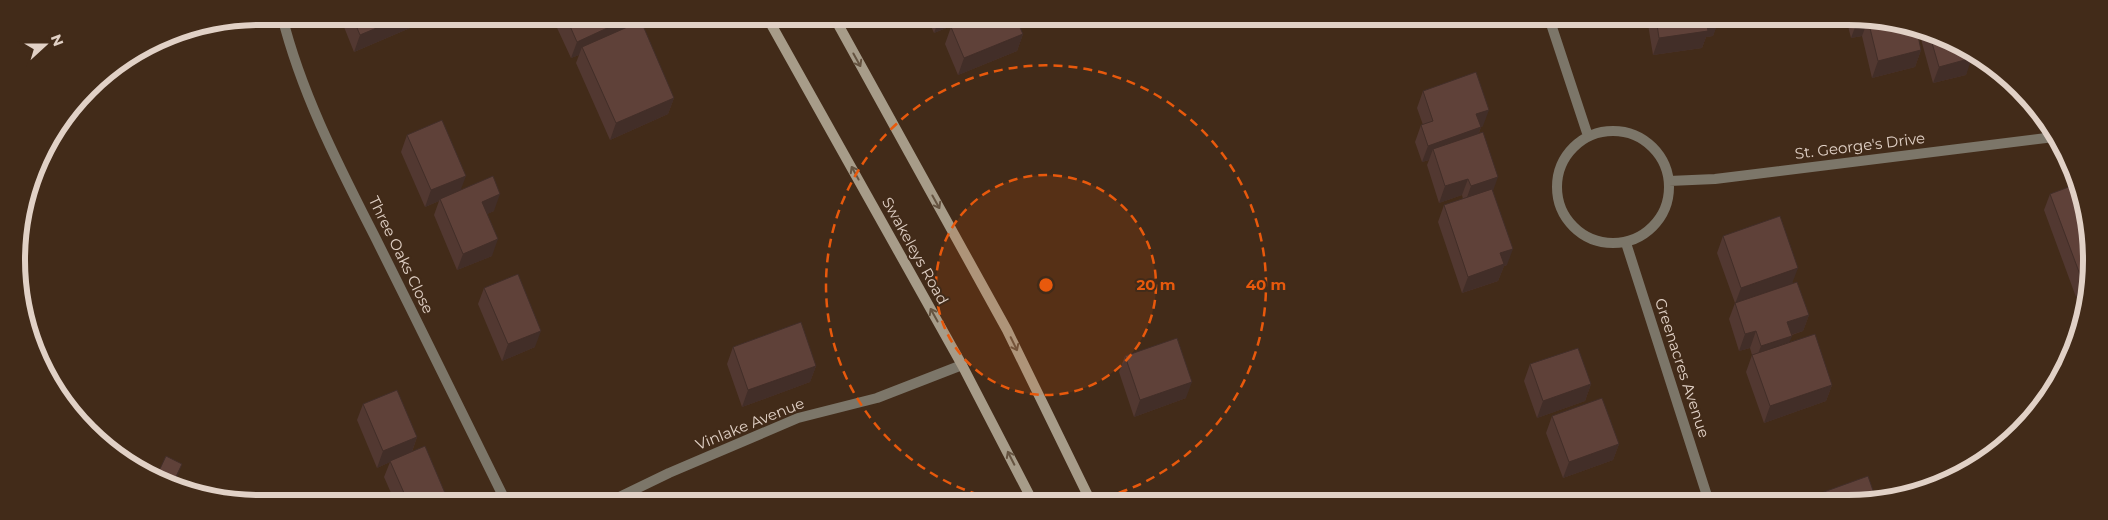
<svg xmlns="http://www.w3.org/2000/svg" width="2108" height="520" font-family="Montserrat,sans-serif">
	<style>
		.lines { fill: none; stroke-linecap: round; stroke-linejoin: round }
		.minor { stroke: #7c7669; stroke-width: 10 }
		.secondary { stroke: #a79c89; stroke-width: 10 }
		.wall { fill: #523831 }
		.shaded-wall { fill: #422e28 }
		.building { fill: #5f4139; stroke: #422e28 }
		.oneway { stroke: #655340 }
		.ring { fill: none; stroke: #e8590c; stroke-width: 2.5; stroke-dasharray: 9 6 }
		.labels { text-anchor: middle; stroke-width: 4; stroke-linejoin: round; paint-order: stroke }
		.street-label { font-size: 15px; fill: #e1d1c6; stroke: #422b19 }
		.rim { fill: none; stroke: #e1d1c6; stroke-width: 6 }
		.centre { fill: #e8590c; stroke: #422b19; stroke-width: 2.5 }
		.ring-label { font-size: 15px; text-anchor: middle; font-weight: bold; fill: #e8590c; stroke: #422b19; stroke-width: 4; stroke-linejoin: round; paint-order: stroke }
	</style>
	<rect width="100%" height="100%" fill="#422b19"/>
	<g class="lines">
		<path class="minor" d="M 282,16 C 302,96 341,170 378,243 C 421,329 463,415 506,502
			M 1549,18 L 1588,136
			M1557 187a56 56 0 1 1 112 0a56 56 0 1 1-112 0Z
			M 1669,181 L 1715,179 L 2054,137
			M 1626,243 L 1709,502
			M 609,502 L 669,473 L 798,418 L 877,398 L 962,365"/>
		<path class="secondary" d="M 767,17 L 962,365 L 1033,502
			M 834,17 L 1007,330 L 1091,502"/>
	</g>
	<path class="wall" d="M 340,16 L 414,16 L 410,28 L 354,52 L 340,17 Z
		M 552,17 L 631,17 L 627,27 L 674,98 L 668,114 L 610,140 L 576,63 L 579,55 L 571,58 Z
		M 927,17 L 973,17 L 934,33 Z
		M 1379,18 L 1412,18 L 1383,28 Z
		M 1434,18 L 1460,18 L 1436,26 Z
		M 1647,18 L 1719,18 L 1713,36 L 1706,37 L 1702,48 L 1653,55 Z
		M 1846,18 L 1880,18 L 1921,50 L 1915,67 L 1872,78 L 1862,36 L 1851,38 Z
		M 951,27 L 1023,34 L 1017,51 L 958,75 L 945,44 Z
		M 1919,32 L 1970,49 L 1971,55 L 1966,75 L 1933,83 Z
		M 1423,91 L 1483,126 L 1481,127 L 1479,133 L 1493,191 L 1507,265 L 1504,266 L 1498,281 L 1462,293 L 1438,222 L 1444,205 L 1463,199 L 1462,195 L 1439,203 L 1427,165 L 1429,160 L 1422,162 L 1415,142 L 1421,125 L 1423,125 L 1417,108 Z
		M 407,135 L 460,190 L 494,211 L 487,214 L 492,256 L 457,270 L 434,215 L 439,201 L 425,207 L 401,152 Z
		M 2050,194 L 2078,195 L 2090,291 L 2076,297 L 2044,210 Z
		M 1723,236 L 1793,283 L 1809,315 L 1803,331 L 1792,335 L 1789,342 L 1832,385 L 1826,401 L 1764,423 L 1746,372 L 1752,355 L 1750,348 L 1739,351 L 1729,319 L 1735,303 L 1717,253 Z
		M 484,288 L 535,347 L 502,361 L 478,304 Z
		M 733,347 L 816,366 L 810,382 L 742,407 L 727,364 Z
		M 1125,356 L 1186,398 L 1134,417 L 1119,372 Z
		M 1530,364 L 1591,384 L 1585,401 L 1537,418 L 1524,381 Z
		M 363,404 L 417,437 L 412,452 L 442,502 L 395,502 L 384,477 L 390,462 L 377,468 L 357,420 Z
		M 1552,416 L 1619,444 L 1613,460 L 1563,478 L 1546,433 Z"/>
	<path class="shaded-wall" d="M 405,16 L 414,16 L 410,28 L 354,52 L 360,35 Z
		M 631,17 L 625,34 L 582,47 L 579,55 L 571,58 L 577,42 Z
		M 940,17 L 973,17 L 934,33 Z
		M 1386,18 L 1412,18 L 1383,28 Z
		M 1439,18 L 1460,18 L 1436,26 Z
		M 1719,20 L 1713,36 L 1706,37 L 1702,48 L 1653,55 L 1659,38 L 1706,21 Z
		M 1868,20 L 1862,36 L 1851,38 L 1857,22 Z
		M 1023,34 L 1017,51 L 958,75 L 964,58 Z
		M 1965,47 L 1970,49 L 1976,54 L 1962,58 Z
		M 1921,50 L 1915,67 L 1872,78 L 1878,61 Z
		M 1972,58 L 1966,75 L 1933,83 L 1939,67 Z
		M 674,98 L 668,114 L 610,140 L 616,123 Z
		M 1489,110 L 1483,126 L 1481,127 L 1475,143 L 1433,149 L 1429,160 L 1422,162 L 1428,146 L 1476,114 Z
		M 466,176 L 460,192 L 440,199 L 439,201 L 425,207 L 431,190 Z
		M 1498,177 L 1492,194 L 1465,203 L 1471,186 Z
		M 1468,179 L 1462,195 L 1439,203 L 1445,186 Z
		M 500,194 L 494,211 L 476,219 L 482,202 Z
		M 498,239 L 492,256 L 457,270 L 463,254 Z
		M 1513,249 L 1507,265 L 1504,266 L 1498,281 L 1462,293 L 1468,277 L 1500,253 Z
		M 1798,268 L 1792,284 L 1735,304 L 1741,288 Z
		M 2089,278 L 2090,291 L 2076,297 L 2082,280 Z
		M 1809,315 L 1803,331 L 1781,338 L 1787,322 Z
		M 541,331 L 535,347 L 502,361 L 508,344 Z
		M 1756,331 L 1750,348 L 1739,351 L 1745,334 Z
		M 1792,336 L 1786,352 L 1755,362 L 1761,346 Z
		M 816,366 L 810,382 L 742,407 L 748,390 Z
		M 1192,382 L 1186,398 L 1134,417 L 1140,400 Z
		M 1591,384 L 1585,401 L 1537,418 L 1543,401 Z
		M 1832,385 L 1826,401 L 1764,423 L 1770,406 Z
		M 417,437 L 411,454 L 390,461 L 390,462 L 377,468 L 383,451 Z
		M 1619,444 L 1613,460 L 1563,478 L 1569,462 Z
		M 182,464 L 175,484 L 173,483 Z
		M 445,493 L 442,502 L 436,502 L 438,496 Z"/>
	<path class="building" d="M 352,16 L 405,16 L 360,35 Z
		M 566,17 L 631,17 L 577,42 Z
		M 975,17 L 1015,17 L 1023,34 L 964,58 L 951,27 Z
		M 1656,18 L 1719,18 L 1719,20 L 1706,21 L 1708,31 L 1659,38 Z
		M 1857,18 L 1880,18 L 1917,31 L 1921,50 L 1878,61 L 1868,20 L 1857,22 Z
		M 641,21 L 674,98 L 616,123 L 582,47 Z
		M 1930,36 L 1970,49 L 1972,58 L 1939,67 Z
		M 1476,72 L 1489,110 L 1476,114 L 1481,127 L 1428,146 L 1421,125 L 1433,121 L 1423,91 Z
		M 442,120 L 466,176 L 431,190 L 407,135 Z
		M 1483,132 L 1498,177 L 1471,186 L 1468,179 L 1445,186 L 1433,149 Z
		M 493,176 L 500,194 L 482,202 L 498,239 L 463,254 L 440,199 Z
		M 2074,185 L 2078,195 L 2082,194 L 2084,197 L 2089,278 L 2082,280 L 2050,194 Z
		M 1492,189 L 1513,249 L 1500,253 L 1504,264 L 1468,277 L 1444,205 Z
		M 1780,216 L 1798,268 L 1741,288 L 1723,236 Z
		M 518,274 L 541,331 L 508,344 L 484,288 Z
		M 1797,282 L 1809,315 L 1787,322 L 1792,336 L 1761,346 L 1756,331 L 1745,334 L 1735,303 Z
		M 801,322 L 816,366 L 748,390 L 733,347 Z
		M 1815,334 L 1832,385 L 1770,406 L 1752,355 Z
		M 1177,338 L 1192,382 L 1140,400 L 1125,356 Z
		M 1578,348 L 1591,384 L 1543,401 L 1530,364 Z
		M 397,390 L 417,437 L 383,451 L 363,404 Z
		M 1602,398 L 1619,444 L 1569,462 L 1552,416 Z
		M 425,446 L 445,493 L 438,496 L 440,502 L 408,502 L 390,461 Z
		M 166,456 L 182,464 L 173,483 L 138,471 L 128,463 L 130,460 L 158,473 Z
		M 1868,476 L 1877,502 L 1796,502 Z"/>
	<defs><path id="oneway-shaft" d="M-6 0H5M1.5-3L5.5 0L1.5 3" fill="none" stroke-width="1.6" stroke-linecap="round" stroke-linejoin="round" transform="scale(1.25)"/></defs>
	<g class="oneway">
		<use href="#oneway-shaft" transform="translate(857 60) rotate(61)"/>
		<use href="#oneway-shaft" transform="translate(855 173) rotate(-119)"/>
		<use href="#oneway-shaft" transform="translate(936 202) rotate(61)"/>
		<use href="#oneway-shaft" transform="translate(934 315) rotate(-119)"/>
		<use href="#oneway-shaft" transform="translate(1014 344) rotate(64)"/>
		<use href="#oneway-shaft" transform="translate(1011 458) rotate(-117)"/>
	</g>
	<circle cx="1046" cy="285" r="110" fill="#e8590c" fill-opacity=".12"/>
	<g class="ring">
		<circle cx="1046" cy="285" r="110"/>
		<path d="M1008 502A220 220 0 1 1 1084 502"/>
	</g>
	<g class="labels">
		<g class="street-label">
			<text transform="translate(1860 146) rotate(-7)" y="5">St. George's Drive</text>
			<text transform="translate(915 251) rotate(61)" y="5">Swakeleys Road</text>
			<text transform="translate(401 255) rotate(64)" y="5">Three Oaks Close</text>
			<text transform="translate(1682 368) rotate(72)" y="5">Greenacres Avenue</text>
			<text transform="translate(750 424) rotate(-22)" y="5">Vinlake Avenue</text>
		</g>
	</g>
	<path d="M0 0H2108V520H0ZM260 25H1848A235 235 0 0 1 2083 260V260A235 235 0 0 1 1848 495H260A235 235 0 0 1 25 260V260A235 235 0 0 1 260 25Z" fill="#422b19" fill-rule="evenodd"/>
	<path class="rim" d="M260 25H1848A235 235 0 0 1 2083 260V260A235 235 0 0 1 1848 495H260A235 235 0 0 1 25 260V260A235 235 0 0 1 260 25Z"/>
	<circle cx="1046" cy="285" r="8" class="centre"/>
	<g class="ring-label">
		<text x="1156" y="290">20 m</text>
		<text x="1266" y="290">40 m</text>
	</g>
	<g transform="translate(45 45) rotate(69)" stroke="#422b19" stroke-width="4" paint-order="stroke">
	<path d="M0-4L9 19L0 12L-9 19Z" fill="#e1d1c6"/>
	<text y="-8" font-size="14" font-weight="bold" text-anchor="middle" fill="#e1d1c6">N</text>
	</g>
</svg>
